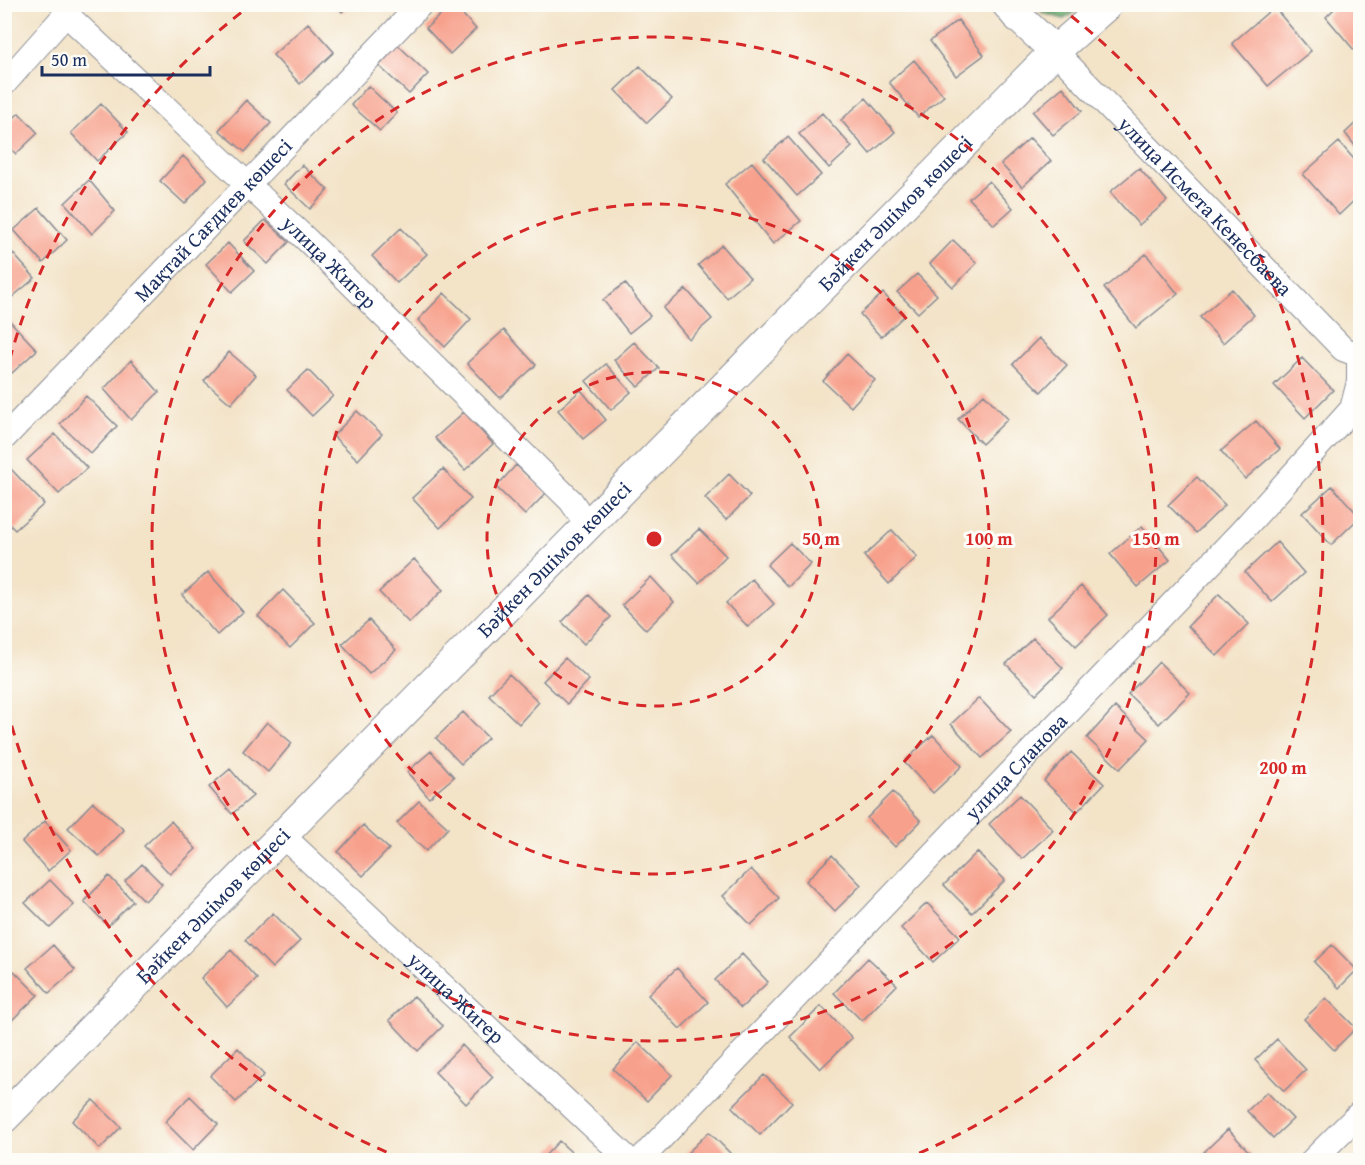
<svg xmlns="http://www.w3.org/2000/svg" width="1365" height="1165" font-family="'Gentium Book Plus',serif">
	<style>
		.forest { fill: #72b072; stroke: #467068; stroke-width: 1.5 }
		.building { fill: #f7a08c }
		.lines { fill: none; stroke-linecap: round; stroke-linejoin: round }
		.minor-casing { stroke: #878992; stroke-width: 26 }
		.major-casing { stroke: #878992; stroke-width: 32 }
		.minor { stroke: #fff; stroke-width: 24 }
		.major { stroke: #fff; stroke-width: 30 }
		.ring { fill: none; stroke: #d62828; stroke-width: 3; stroke-dasharray: 10 8 }
		.labels { text-anchor: middle; stroke-width: 6; stroke-linejoin: round; paint-order: stroke }
		.street-label { font-size: 21px; fill: #1b2f5e; stroke: #fdfcf7 }
		.centre { fill: #d62828; stroke: #fdfcf7; stroke-width: 3 }
		.ring-label { font-size: 18px; text-anchor: middle; font-weight: bold; fill: #d62828; stroke: #fdfcf7; stroke-width: 6; stroke-linejoin: round; paint-order: stroke }
	</style>
	<rect width="100%" height="100%" fill="#fdfcf7"/>
	<filter id="ink" filterUnits="userSpaceOnUse"><feTurbulence type="fractalNoise" baseFrequency=".0167" numOctaves="2"/><feDisplacementMap in="SourceGraphic" scale="12" xChannelSelector="R" yChannelSelector="G"/><feConvolveMatrix kernelMatrix="1 2 1 2 8 2 1 2 1" color-interpolation-filters="sRGB"/></filter>
	<filter id="wash" filterUnits="userSpaceOnUse"><feTurbulence type="fractalNoise" baseFrequency=".008" numOctaves="4" result="noise"/><feDisplacementMap in="SourceGraphic" scale="24" xChannelSelector="R" yChannelSelector="G"/><feGaussianBlur stdDeviation="1.35" result="paint"/><feColorMatrix in="noise" values="0 0 0 0 0 0 0 0 0 0 0 0 0 0 0 0 0 1.4 0 .05"/><feComposite in="paint" operator="in"/></filter>
	<g filter="url(#wash)">
		<rect width="100%" height="100%" fill="#f3e3c7"/>
		<path class="forest" d="M 1036,5 L 1086,5 L 1064,19 L 1043,13 Z"/>
		<g id="blocks">
			<path class="building" d="M 334,4 L 350,4 L 342,12 Z
				M 452,4 L 453,4 L 476,29 L 450,54 L 426,28 Z
				M 1339,4 L 1360,4 L 1360,44 L 1354,50 L 1326,17 Z
				M 1274,7 L 1311,51 L 1268,86 L 1232,43 Z
				M 958,20 L 984,55 L 956,76 L 930,41 Z
				M 308,23 L 334,52 L 300,84 L 273,55 Z
				M 398,45 L 428,74 L 409,94 L 379,66 Z
				M 914,60 L 944,96 L 918,117 L 889,82 Z
				M 640,66 L 672,99 L 647,123 L 615,90 Z
				M 368,86 L 397,113 L 380,131 L 351,105 Z
				M 1063,87 L 1082,111 L 1053,135 L 1033,112 Z
				M 866,98 L 895,132 L 870,154 L 841,120 Z
				M 246,100 L 271,123 L 245,152 L 219,130 Z
				M 101,104 L 128,132 L 97,161 L 71,133 Z
				M 19,113 L 38,133 L 16,154 L 4,142 L 4,127 Z
				M 822,113 L 852,147 L 829,168 L 799,134 Z
				M 1360,119 L 1360,152 L 1345,133 Z
				M 788,137 L 821,175 L 797,196 L 764,158 Z
				M 1030,138 L 1051,161 L 1022,187 L 1001,164 Z
				M 1339,142 L 1360,166 L 1360,195 L 1339,215 L 1303,174 Z
				M 183,156 L 207,179 L 185,204 L 160,181 Z
				M 752,162 L 801,221 L 773,244 L 725,184 Z
				M 302,165 L 328,190 L 310,209 L 284,184 Z
				M 1139,168 L 1167,201 L 1139,225 L 1110,192 Z
				M 89,180 L 115,211 L 92,234 L 65,203 Z
				M 989,181 L 1013,208 L 994,225 L 969,198 Z
				M 39,208 L 67,240 L 43,263 L 14,230 Z
				M 265,220 L 289,242 L 268,264 L 244,241 Z
				M 401,228 L 427,254 L 397,283 L 372,256 Z
				M 953,240 L 977,263 L 953,287 L 930,264 Z
				M 228,243 L 254,271 L 232,292 L 206,264 Z
				M 722,245 L 750,278 L 727,298 L 698,265 Z
				M 8,248 L 35,278 L 4,304 L 4,251 Z
				M 1146,254 L 1178,294 L 1136,328 L 1104,288 Z
				M 917,274 L 937,295 L 918,313 L 897,292 Z
				M 625,283 L 650,316 L 629,333 L 603,300 Z
				M 686,289 L 712,319 L 689,339 L 663,308 Z
				M 1232,289 L 1254,315 L 1223,343 L 1200,317 Z
				M 444,293 L 471,319 L 445,347 L 418,320 Z
				M 883,293 L 904,316 L 881,337 L 860,314 Z
				M 9,320 L 37,350 L 12,373 L 5,366 L 5,324 Z
				M 504,330 L 536,365 L 500,398 L 467,363 Z
				M 1039,338 L 1067,365 L 1041,392 L 1013,364 Z
				M 634,342 L 659,368 L 638,387 L 614,360 Z
				M 229,352 L 256,375 L 231,404 L 204,381 Z
				M 847,354 L 875,380 L 851,407 L 823,381 Z
				M 1302,358 L 1333,390 L 1305,418 L 1274,385 Z
				M 131,360 L 159,392 L 131,420 L 104,389 Z
				M 606,364 L 631,392 L 611,410 L 586,381 Z
				M 308,370 L 333,396 L 312,416 L 287,390 Z
				M 581,390 L 606,420 L 583,439 L 558,410 Z
				M 984,394 L 1008,419 L 982,444 L 958,419 Z
				M 86,396 L 117,426 L 91,454 L 60,424 Z
				M 357,411 L 382,434 L 358,460 L 333,436 Z
				M 464,412 L 493,444 L 465,470 L 435,438 Z
				M 1256,421 L 1280,449 L 1245,479 L 1221,451 Z
				M 55,434 L 87,468 L 59,494 L 27,460 Z
				M 516,465 L 546,493 L 525,515 L 496,487 Z
				M 11,469 L 44,504 L 15,530 L 4,519 L 4,475 Z
				M 443,469 L 471,499 L 440,528 L 412,498 Z
				M 729,474 L 750,496 L 726,520 L 705,498 Z
				M 1197,477 L 1225,505 L 1196,533 L 1168,505 Z
				M 1332,486 L 1360,517 L 1331,545 L 1302,513 Z
				M 1142,526 L 1170,560 L 1138,587 L 1110,554 Z
				M 699,529 L 726,556 L 699,583 L 672,555 Z
				M 892,530 L 917,557 L 889,584 L 864,556 Z
				M 1277,542 L 1304,573 L 1272,602 L 1245,572 Z
				M 790,543 L 811,564 L 788,587 L 767,565 Z
				M 414,559 L 443,590 L 409,623 L 379,592 Z
				M 208,572 L 243,612 L 217,635 L 182,595 Z
				M 651,577 L 674,602 L 646,630 L 622,605 Z
				M 752,579 L 774,604 L 748,627 L 726,603 Z
				M 1081,586 L 1108,615 L 1076,646 L 1048,617 Z
				M 283,590 L 315,623 L 290,648 L 258,616 Z
				M 1219,594 L 1249,624 L 1217,656 L 1188,626 Z
				M 589,595 L 611,617 L 584,644 L 562,622 Z
				M 369,620 L 396,650 L 369,674 L 342,644 Z
				M 1033,638 L 1063,668 L 1036,694 L 1006,664 Z
				M 565,658 L 589,680 L 567,704 L 543,681 Z
				M 1159,662 L 1190,693 L 1159,724 L 1128,694 Z
				M 509,674 L 539,702 L 519,724 L 489,695 Z
				M 979,698 L 1011,732 L 982,758 L 951,724 Z
				M 1115,707 L 1149,739 L 1120,769 L 1087,738 Z
				M 463,712 L 488,738 L 461,764 L 436,738 Z
				M 267,722 L 292,743 L 268,772 L 243,751 Z
				M 933,735 L 962,766 L 933,793 L 904,762 Z
				M 431,751 L 454,777 L 429,798 L 407,772 Z
				M 1071,752 L 1104,784 L 1077,812 L 1044,781 Z
				M 230,769 L 253,796 L 232,814 L 209,787 Z
				M 893,792 L 921,821 L 895,847 L 867,818 Z
				M 1020,795 L 1053,830 L 1022,859 L 989,824 Z
				M 419,801 L 448,828 L 426,851 L 397,823 Z
				M 93,802 L 124,830 L 99,856 L 68,828 Z
				M 45,821 L 71,850 L 48,871 L 22,842 Z
				M 171,821 L 196,849 L 170,874 L 144,846 Z
				M 363,825 L 389,849 L 363,876 L 338,852 Z
				M 977,852 L 1005,880 L 972,913 L 944,885 Z
				M 832,855 L 861,885 L 835,911 L 806,881 Z
				M 142,864 L 162,884 L 145,901 L 125,881 Z
				M 751,869 L 779,898 L 751,925 L 723,896 Z
				M 109,876 L 133,901 L 108,926 L 84,901 Z
				M 50,880 L 74,905 L 50,928 L 25,903 Z
				M 927,903 L 960,937 L 933,962 L 901,928 Z
				M 273,913 L 300,941 L 272,968 L 245,940 Z
				M 53,945 L 75,970 L 49,993 L 27,968 Z
				M 1332,945 L 1357,970 L 1339,988 L 1314,962 Z
				M 231,950 L 257,979 L 227,1007 L 201,978 Z
				M 742,954 L 768,982 L 741,1008 L 715,980 Z
				M 868,958 L 897,985 L 862,1021 L 834,993 Z
				M 677,968 L 708,1002 L 680,1029 L 648,995 Z
				M 14,971 L 38,995 L 10,1022 L 4,1016 L 4,980 Z
				M 414,996 L 443,1026 L 418,1051 L 389,1020 Z
				M 1326,998 L 1356,1028 L 1334,1050 L 1304,1019 Z
				M 821,1006 L 852,1038 L 820,1069 L 790,1037 Z
				M 1277,1039 L 1306,1070 L 1284,1091 L 1255,1060 Z
				M 638,1042 L 672,1075 L 647,1101 L 613,1069 Z
				M 462,1045 L 493,1077 L 466,1104 L 435,1072 Z
				M 238,1048 L 264,1075 L 236,1102 L 210,1076 Z
				M 764,1075 L 792,1102 L 760,1135 L 732,1107 Z
				M 1267,1092 L 1293,1119 L 1273,1138 L 1247,1111 Z
				M 190,1096 L 218,1124 L 193,1150 L 165,1122 Z
				M 93,1100 L 121,1127 L 100,1149 L 72,1121 Z
				M 1228,1129 L 1252,1155 L 1246,1160 L 1211,1160 L 1204,1152 Z
				M 709,1132 L 737,1160 L 680,1160 Z
				M 559,1141 L 580,1160 L 541,1160 Z"/>
		</g>
	</g>
	<g filter="url(#ink)">
		<use href="#blocks" fill-opacity="0" stroke="#878992" stroke-width="1.5"/>
		<g class="lines">
			<defs>
				<g id="minor">
					<path id="s1" d="M 64,4 L 66,14 L 308,241 L 571,501 L 588,526"/>
					<path id="s2" d="M 1055,51 L 1343,349 L 1359,355 L 1360,354"/>
					<path d="M 4,84 L 66,14 L 72,4"/>
					<path id="s3" d="M 4,438 L 421,4"/>
					<path id="s4" d="M 283,836 L 629,1160"/>
					<path id="s5" d="M 640,1160 L 1240,533 L 1352,409 L 1359,382 L 1359,355"/>
					<path d="M 1313,1160 L 1360,1113"/>
				</g>
				<g id="major">
					<path d="M 1007,4 L 1016,15 L 1055,51"/>
					<path id="s6" d="M 4,1118 L 1055,51 L 1108,4"/>
				</g>
			</defs>
			<use href="#minor" class="minor-casing"/>
			<use href="#major" class="major-casing"/>
			<use href="#minor" class="minor"/>
			<use href="#major" class="major"/>
		</g>
	</g>
	<g class="ring">
		<circle cx="654" cy="539" r="167"/>
		<circle cx="654" cy="539" r="335"/>
		<circle cx="654" cy="539" r="502"/>
		<path d="M403 1159A669 669 0 0 1 5 701M5 377A669 669 0 0 1 251 5M1057 5A669 669 0 0 1 905 1159"/>
	</g>
	<g class="labels">
		<g class="street-label">
			<text dy="7" stroke="none"><textPath href="#s2" startOffset="216">улица Исмета Кенесбаева</textPath></text>
			<text dy="7" stroke="none"><textPath href="#s6" startOffset="1270">Бәйкен Әшімов көшесі</textPath></text>
			<text dy="7" stroke="none"><textPath href="#s3" startOffset="302">Мақтай Сағдиев көшесі</textPath></text>
			<text dy="7" stroke="none"><textPath href="#s1" startOffset="372">улица Жигер</textPath></text>
			<text dy="7" stroke="none"><textPath href="#s6" startOffset="784">Бәйкен Әшімов көшесі</textPath></text>
			<text dy="7" stroke="none"><textPath href="#s5" startOffset="544">улица Сланова</textPath></text>
			<text dy="7" stroke="none"><textPath href="#s6" startOffset="298">Бәйкен Әшімов көшесі</textPath></text>
			<text dy="7" stroke="none"><textPath href="#s4" startOffset="237">улица Жигер</textPath></text>
		</g>
	</g>
	<circle cx="654" cy="539" r="9" class="centre"/>
	<g class="ring-label">
		<text x="821" y="545">50 m</text>
		<text x="989" y="545">100 m</text>
		<text x="1156" y="545">150 m</text>
		<text x="1283" y="774">200 m</text>
	</g>
	<rect width="1365" height="1165" fill="none" stroke="#fdfcf7" stroke-width="24"/>
	<path d="M42 66v9h168v-9" fill="none" stroke="#1b2f5e" stroke-width="3"/>
	<text x="51" y="66" font-size="18" fill="#1b2f5e" stroke="#fdfcf7" stroke-width="4.5" paint-order="stroke">50 m</text>
</svg>
